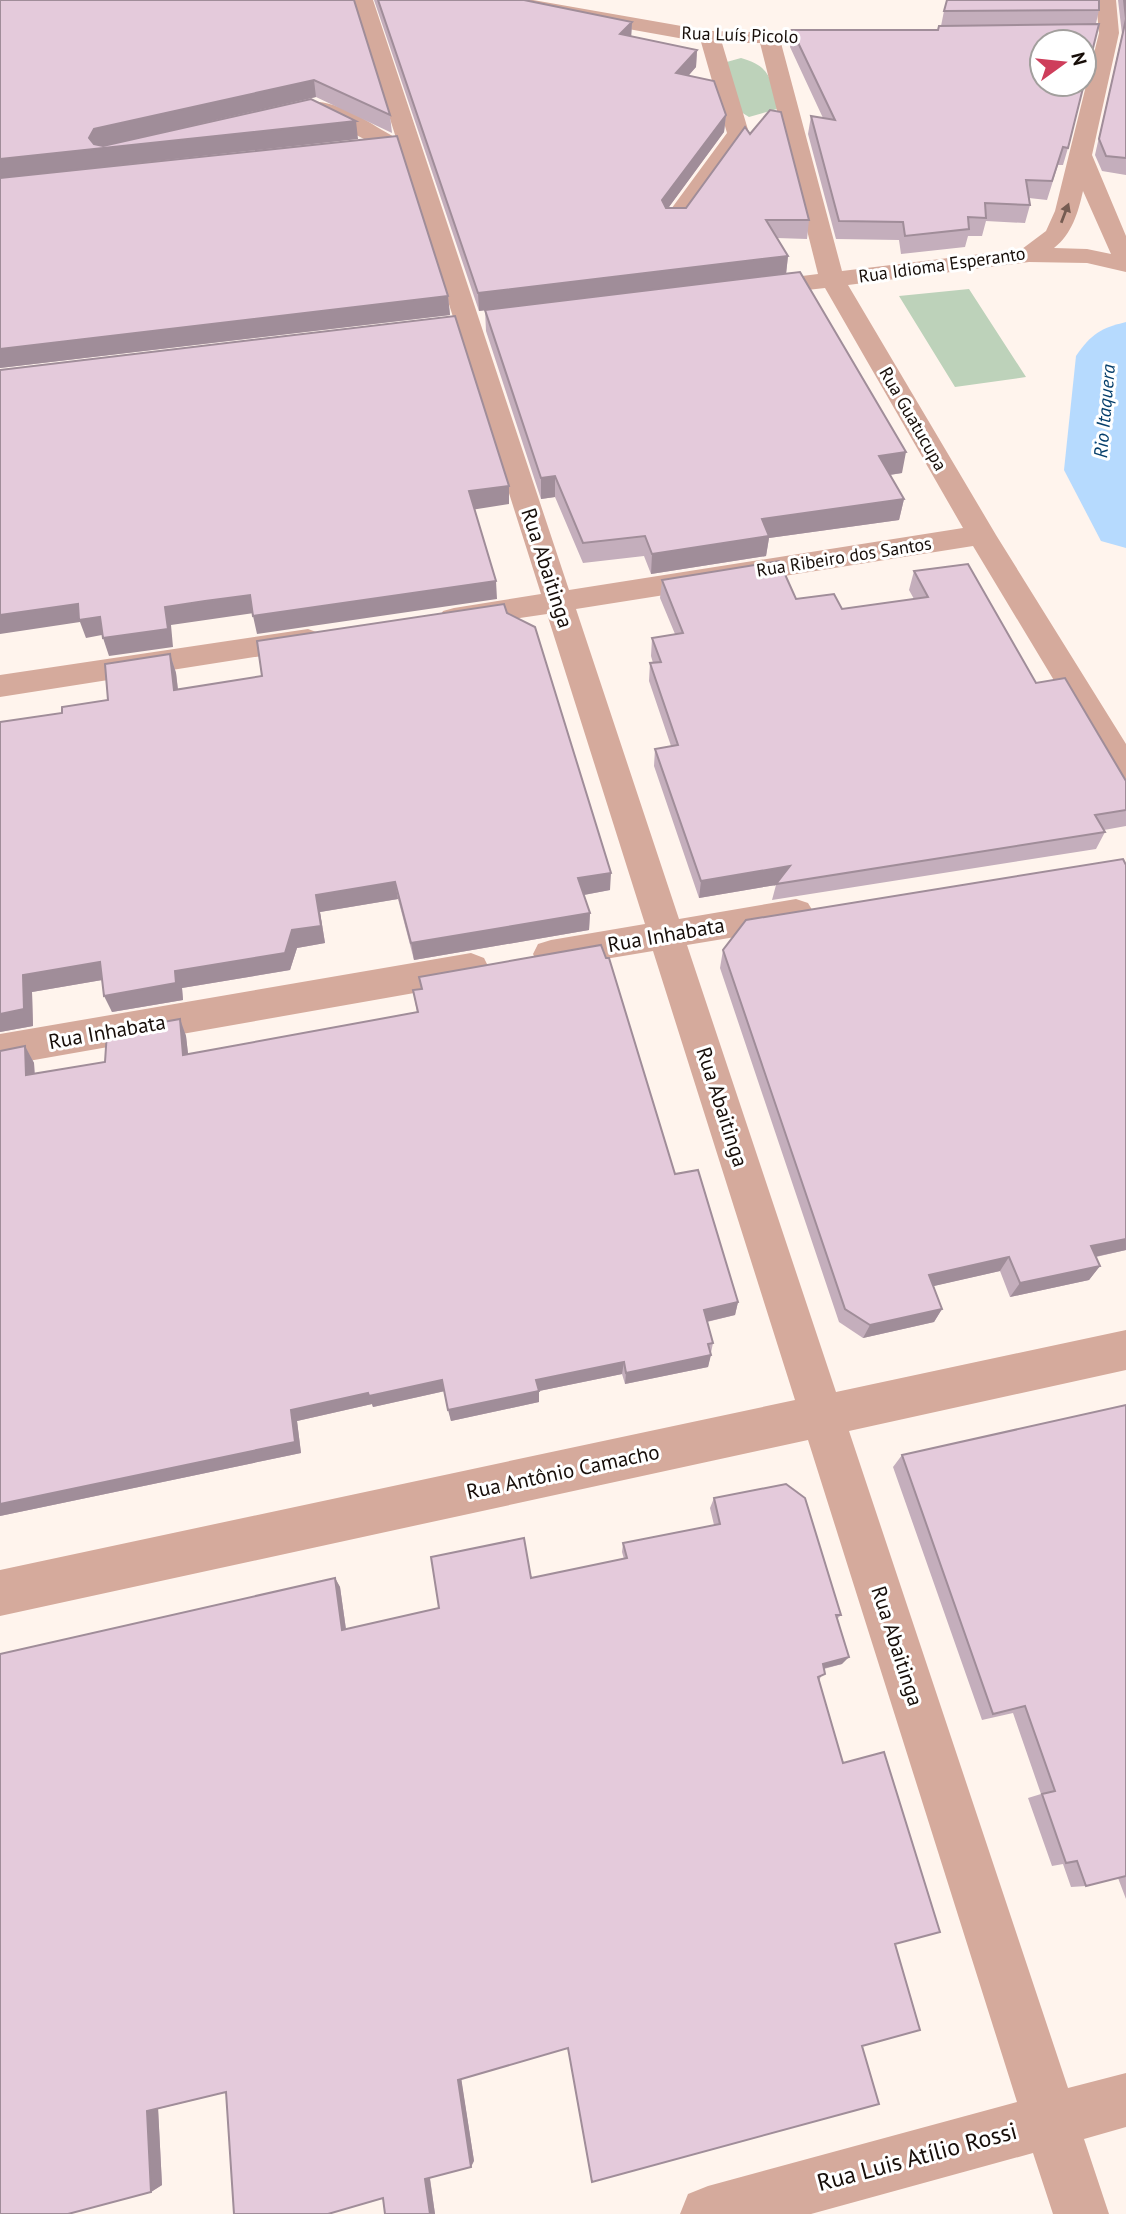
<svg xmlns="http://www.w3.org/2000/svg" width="1126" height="2214" font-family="'PT Sans',sans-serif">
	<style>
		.green { fill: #bdd2ba }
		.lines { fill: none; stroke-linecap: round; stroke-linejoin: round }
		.river { fill: #b6dafe; fill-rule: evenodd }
		.street { fill: #d5aa9c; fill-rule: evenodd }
		.wall { fill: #c4aebc }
		.shaded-wall { fill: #a08d99 }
		.building { fill: #e4cadb; stroke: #a08d99; stroke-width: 2 }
		.oneway { fill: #765c52 }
		.labels { text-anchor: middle; stroke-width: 6; stroke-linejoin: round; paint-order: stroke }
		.far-street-label { font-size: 18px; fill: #170e09; stroke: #fff }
		.far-water-label { font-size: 19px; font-style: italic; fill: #063f6b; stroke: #fff }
		.street-label { font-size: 21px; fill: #170e09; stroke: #fff }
		.near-street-label { font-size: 24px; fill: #170e09; stroke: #fff }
	</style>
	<rect width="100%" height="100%" fill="#fff4ed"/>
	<path class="green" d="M 741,58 C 771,66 772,81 777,109 L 749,117 L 741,112 L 723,63 Z
		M 969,289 L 1026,377 L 955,387 L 899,296 Z"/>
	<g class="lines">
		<path class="river" d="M 1126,322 L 1126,548 L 1101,541 L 1064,470 L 1076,356 C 1091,334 1101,328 1126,322 Z"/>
		<path class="street" d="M 353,0 L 373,0 L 569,590 L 963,528 L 825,288 L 753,296 L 744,294 L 741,289 L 744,284 L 753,282 L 818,274 L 760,43 L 722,43 L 749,133 L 683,225 L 667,225 L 663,220 L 727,133 L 701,42 L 500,6 L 493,4 L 490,0 L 533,0 L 710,31 L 803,33 L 806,37 L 803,41 L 781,43 L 842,271 L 1022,249 L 1046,231 L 1055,211 L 1099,33 L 1096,0 L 1116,0 L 1119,33 L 1092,155 L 1126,236 L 1126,272 L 1087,263 L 1029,262 L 848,285 L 996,535 L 1126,744 L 1126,783 L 1114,780 L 973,546 L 576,609 L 679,919 L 796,899 L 808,903 L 814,913 L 808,923 L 796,927 L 687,945 L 836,1392 L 1126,1330 L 1126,1370 L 849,1431 L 1068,2088 L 1126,2073 L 1126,2127 L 1084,2139 L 1109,2214 L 1053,2214 L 1033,2153 L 811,2214 L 680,2214 L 688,2194 L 708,2186 L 1017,2102 L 808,1440 L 0,1616 L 0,1570 L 795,1400 L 653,951 L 551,968 L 538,964 L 533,954 L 538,944 L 551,940 L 645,924 L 547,614 L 454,628 L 443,625 L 439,618 L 443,611 L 454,608 L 541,594 L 400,150 L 385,150 L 320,116 L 300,113 L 297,108 L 300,103 C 333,95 368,123 396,138 ZM 1083,191 L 1111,254 L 1087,249 L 1054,248 C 1072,234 1078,213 1083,191 Z
			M 308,629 L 319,633 L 323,640 L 319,647 L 0,697 L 0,675 Z
			M 471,953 L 484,958 L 489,968 L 484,978 L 471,983 L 0,1066 L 0,1034 Z"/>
	</g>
	<path class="wall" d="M 0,0 L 354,0 L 390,115 L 392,133 L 316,97 L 103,146 L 358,139 L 66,171 L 448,296 L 450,315 L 0,368 Z
		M 374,0 L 524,0 L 632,22 L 631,36 L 697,50 L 696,67 L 688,76 L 726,115 L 724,132 L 668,208 L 809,220 L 807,239 L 777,238 L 788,256 L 786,274 L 902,473 L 890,475 L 904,499 L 899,520 L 769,538 L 766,556 L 651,574 L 644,556 L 583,563 L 555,497 L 541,499 L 486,331 L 485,310 L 479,311 Z
		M 1118,0 L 1126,0 L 1126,175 L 1102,171 L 1095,155 L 1122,34 Z
		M 1099,10 L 1068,148 L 1063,165 L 1058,165 L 1047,200 L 1029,198 L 1030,205 L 1025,223 L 986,221 L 982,236 L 968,236 L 965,247 L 901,254 L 899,240 L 836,239 L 808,134 L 811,116 L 823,118 L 790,47 L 792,30 L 938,30 L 941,26 L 944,11 Z
		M 914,571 L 1036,683 L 1126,781 L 1126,826 L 1104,830 L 1105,832 L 1096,849 L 772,900 L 776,885 L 699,898 L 654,766 L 655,749 L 671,746 L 649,681 L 650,663 L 653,663 L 651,656 L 652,638 L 675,634 L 660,598 L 662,580 L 796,599 L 842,609 L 914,599 L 909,590 Z
		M 170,654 L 176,673 L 178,689 L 610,890 L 584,895 L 590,913 L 589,930 L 414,960 L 398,899 L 320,912 L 325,943 L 297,948 L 290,970 L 182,988 L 183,1000 L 112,1012 L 102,980 L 32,992 L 33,1026 L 0,1032 L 62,713 L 108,700 Z
		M 723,950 L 1126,1250 L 1096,1257 L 1100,1266 L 1089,1280 L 1010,1297 L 1000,1271 L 933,1286 L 942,1309 L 934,1322 L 863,1338 L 839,1322 L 720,968 Z
		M 419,977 L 675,1174 L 738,1302 L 735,1315 L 707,1322 L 713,1343 L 708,1367 L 625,1384 L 622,1374 L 539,1391 L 539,1402 L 451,1421 L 445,1391 L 373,1407 L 372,1404 L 297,1421 L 301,1453 L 0,1516 L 0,1051 L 25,1046 L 34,1063 L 35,1074 L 105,1062 L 180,1019 L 186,1036 L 188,1054 L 417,1012 L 413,990 L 421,989 Z
		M 1126,1405 L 1126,1899 L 1118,1878 L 1086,1886 L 1071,1887 L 1063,1864 L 1052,1866 L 1028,1798 L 1041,1794 L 1013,1713 L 982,1720 L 893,1467 L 902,1455 Z
		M 714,1498 L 841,1615 L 837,1619 L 842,1664 L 824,1669 L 819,1681 L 895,1944 L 568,2048 L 461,2079 L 474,2161 L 430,2178 L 435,2214 L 385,2214 L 383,2198 L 226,2092 L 158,2109 L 162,2185 L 151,2192 L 68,2214 L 335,1578 L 340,1587 L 346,1629 L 439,1608 L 531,1578 L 624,1559 L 622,1552 L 623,1543 L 714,1525 L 710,1508 Z"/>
	<path class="shaded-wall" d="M 632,22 L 631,40 L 620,34 Z
		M 697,50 L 696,67 L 675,91 L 676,73 Z
		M 314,80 L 316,97 L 98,147 L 356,121 L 358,139 L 0,178 L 0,159 L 89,138 L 94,129 Z
		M 726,115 L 724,132 L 661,218 L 662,200 Z
		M 788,256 L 786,274 L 479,311 L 478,293 Z
		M 448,296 L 450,315 L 0,368 L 0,349 Z
		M 906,452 L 902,473 L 875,477 L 879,456 Z
		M 555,476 L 555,497 L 541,499 L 541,478 Z
		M 509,486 L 509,504 L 471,510 L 469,491 Z
		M 904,499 L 899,520 L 769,538 L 766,556 L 651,574 L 652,554 L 762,519 Z
		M 496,581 L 497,599 L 257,634 L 253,616 Z
		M 250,595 L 254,613 L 171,625 L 173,647 L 109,656 L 103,638 L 165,607 Z
		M 78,604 L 100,617 L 107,634 L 86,638 L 80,622 L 0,634 L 0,615 Z
		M 170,654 L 176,673 L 180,709 L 174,690 Z
		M 790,866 L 776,885 L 699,898 L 701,881 Z
		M 611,873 L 610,890 L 578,896 L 578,878 Z
		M 395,882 L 398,899 L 320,912 L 325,943 L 297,948 L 290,970 L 182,988 L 183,1000 L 112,1012 L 104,996 L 292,930 L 316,895 Z
		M 590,913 L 589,930 L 414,960 L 411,943 Z
		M 100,962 L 108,979 L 32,992 L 33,1026 L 0,1032 L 0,1014 L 23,975 Z
		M 180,1019 L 186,1036 L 190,1071 L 183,1055 Z
		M 25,1046 L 34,1063 L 35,1091 L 26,1075 Z
		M 1126,1239 L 1126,1250 L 1080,1260 L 1091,1246 Z
		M 1009,1257 L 1000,1271 L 921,1289 L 929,1275 Z
		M 1100,1266 L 1089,1280 L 1010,1297 L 1020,1283 Z
		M 738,1302 L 735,1315 L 701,1323 L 704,1310 Z
		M 942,1309 L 934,1322 L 863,1338 L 870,1325 Z
		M 711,1355 L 708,1367 L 625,1384 L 626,1373 Z
		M 624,1362 L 622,1374 L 539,1391 L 539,1402 L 451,1421 L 448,1410 L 536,1380 Z
		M 442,1380 L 445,1391 L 373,1407 L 372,1404 L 297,1421 L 301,1453 L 0,1516 L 0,1504 L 291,1410 L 368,1393 Z
		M 335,1578 L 340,1587 L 347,1637 L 342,1630 Z
		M 849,1657 L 842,1664 L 817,1670 L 823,1664 Z
		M 461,2077 L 474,2161 L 471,2167 L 458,2080 Z
		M 158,2107 L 162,2185 L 151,2192 L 147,2111 Z
		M 429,2173 L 435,2214 L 430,2214 L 425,2179 Z"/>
	<path class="building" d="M 0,0 L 354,0 L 390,115 L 314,80 L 94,129 L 89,138 L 94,144 L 103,146 L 311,99 L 356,121 L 0,159 Z
		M 378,0 L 524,0 L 632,22 L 620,34 L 697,50 L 676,73 L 714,81 L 726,115 L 662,200 L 666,208 L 686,208 L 745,127 L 750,134 L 770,110 L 781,112 L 809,220 L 766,220 L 788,256 L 478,293 Z
		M 947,0 L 1099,0 L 1099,10 L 944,11 Z
		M 1124,0 L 1126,0 L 1126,158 L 1106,156 L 1099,139 L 1126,19 Z
		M 1099,24 L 1084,84 L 1084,42 L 1042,42 L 1042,84 L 1084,84 L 1068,148 L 1063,147 L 1052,181 L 1026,180 L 1030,205 L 985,203 L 986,218 L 968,217 L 969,229 L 905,236 L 903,222 L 839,221 L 811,116 L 835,120 L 792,30 L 938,30 L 939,26 Z
		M 397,136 L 448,296 L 0,349 L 0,178 Z
		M 800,272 L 906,452 L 879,456 L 904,499 L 762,519 L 769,536 L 652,554 L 645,536 L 583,543 L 555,476 L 541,478 L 485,310 Z
		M 455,316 L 509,486 L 469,491 L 496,581 L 253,616 L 250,595 L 205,601 L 165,607 L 168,629 L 103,638 L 100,617 L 79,620 L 78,604 L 0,615 L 0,370 Z
		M 779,561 L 796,599 L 834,594 L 842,609 L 928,597 L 914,571 L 968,564 L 1036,683 L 1065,678 L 1126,781 L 1126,810 L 1095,815 L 1105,832 L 776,884 L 790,866 L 701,881 L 655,749 L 678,745 L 650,663 L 661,662 L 652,638 L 683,633 L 662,580 Z
		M 504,604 L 507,613 L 535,627 L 611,873 L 578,878 L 590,913 L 411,943 L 395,882 L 316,895 L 321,926 L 292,930 L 285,953 L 175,971 L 176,983 L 104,996 L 100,962 L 23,975 L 24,1009 L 0,1014 L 0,722 L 62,713 L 62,707 L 108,700 L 105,664 L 170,654 L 174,690 L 262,676 L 257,641 Z
		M 1123,859 L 1126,865 L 1126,1239 L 1091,1246 L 1100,1266 L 1020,1283 L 1009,1257 L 929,1275 L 942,1309 L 870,1325 L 845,1309 L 723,950 L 746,920 Z
		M 601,945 L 606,958 L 609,958 L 675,1174 L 698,1170 L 738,1302 L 704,1310 L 713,1343 L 708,1344 L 711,1355 L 626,1373 L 624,1362 L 536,1380 L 539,1391 L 448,1410 L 442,1380 L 369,1396 L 368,1393 L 291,1410 L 295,1442 L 0,1504 L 0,1051 L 25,1046 L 26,1075 L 105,1062 L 107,1032 L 180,1019 L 183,1055 L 418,1012 L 413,990 L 422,989 L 419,977 Z
		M 1126,1405 L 1126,1876 L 1086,1886 L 1077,1861 L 1066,1863 L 1042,1794 L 1055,1791 L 1025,1706 L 993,1714 L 902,1455 Z
		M 786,1484 L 805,1498 L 841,1615 L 836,1615 L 849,1657 L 823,1664 L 825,1674 L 818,1677 L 843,1763 L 884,1752 L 940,1932 L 895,1944 L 920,2030 L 862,2046 L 879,2104 L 592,2182 L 568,2048 L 458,2080 L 471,2167 L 425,2179 L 430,2214 L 385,2214 L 383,2198 L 328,2214 L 234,2214 L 226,2092 L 147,2111 L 151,2192 L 68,2214 L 0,2214 L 0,1654 L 335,1578 L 342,1630 L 439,1608 L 431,1557 L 524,1538 L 531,1578 L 627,1558 L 623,1543 L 720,1524 L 714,1498 Z"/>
	<defs><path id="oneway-solid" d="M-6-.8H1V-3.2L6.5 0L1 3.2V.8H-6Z" transform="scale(1.75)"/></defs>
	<use class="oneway" href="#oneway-solid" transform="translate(1065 213) rotate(-69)"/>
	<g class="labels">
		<g class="far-street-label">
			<text transform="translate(740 35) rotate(2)" y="6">Rua Luís Picolo</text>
			<text transform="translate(942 265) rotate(-8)" y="6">Rua Idioma Esperanto</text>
			<text transform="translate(913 419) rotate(60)" y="6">Rua Guatucupa</text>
			<text transform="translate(844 557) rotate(-9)" y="6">Rua Ribeiro dos Santos</text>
		</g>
		<g class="far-water-label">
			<text transform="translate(1104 411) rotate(-85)" y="7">Rio Itaquera</text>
		</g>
		<g class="street-label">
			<text transform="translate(547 568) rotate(72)" y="7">Rua Abaitinga</text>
			<text transform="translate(666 935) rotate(-10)" y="7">Rua Inhabata</text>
			<text transform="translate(107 1032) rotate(-10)" y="7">Rua Inhabata</text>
			<text transform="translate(722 1107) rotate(72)" y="7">Rua Abaitinga</text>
			<text transform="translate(563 1472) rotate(-12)" y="7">Rua Antônio Camacho</text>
			<text transform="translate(897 1646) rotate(72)" y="7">Rua Abaitinga</text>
		</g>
		<g class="near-street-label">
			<text transform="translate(917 2157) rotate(-15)" y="8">Rua Luis Atílio Rossi</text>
		</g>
	</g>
	<g transform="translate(1063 63) rotate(75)"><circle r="33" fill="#ffffff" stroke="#a29f9d" stroke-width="2"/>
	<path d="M0-5L12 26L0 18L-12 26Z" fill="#ce3e5b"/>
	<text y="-10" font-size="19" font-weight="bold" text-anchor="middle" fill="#170e09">N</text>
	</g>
</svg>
